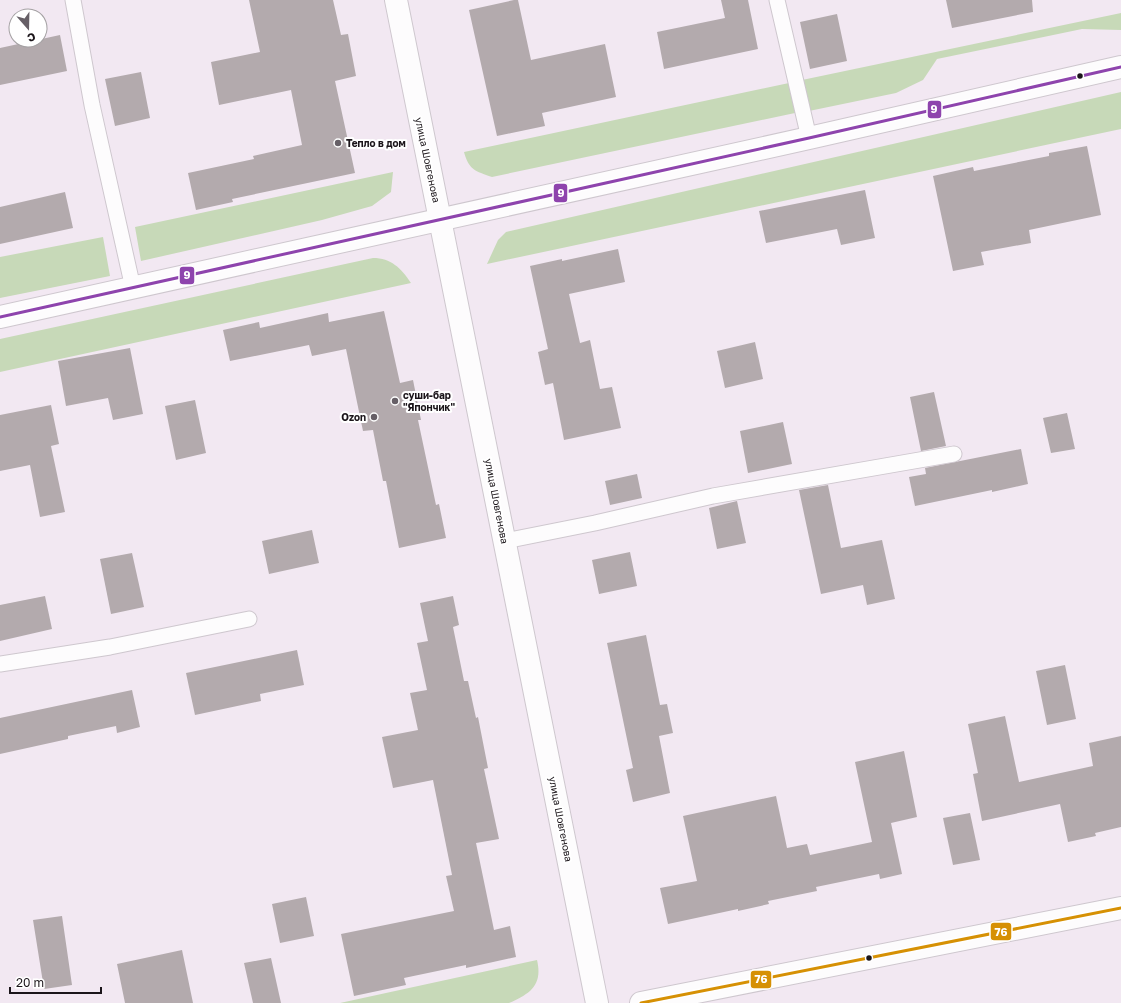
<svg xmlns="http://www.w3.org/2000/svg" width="1121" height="1003" font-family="'Golos Text',sans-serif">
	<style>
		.green { fill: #c7d9b8 }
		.building { fill: #b3aaad }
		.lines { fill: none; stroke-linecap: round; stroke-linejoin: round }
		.lane-casing { stroke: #cec7ce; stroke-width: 17 }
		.street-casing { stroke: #cec7ce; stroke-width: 24 }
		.secondary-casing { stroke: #cec7ce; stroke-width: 24 }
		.primary-casing { stroke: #cec7ce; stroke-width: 24 }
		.lane { stroke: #fdfcfd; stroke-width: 15 }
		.street { stroke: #fdfcfd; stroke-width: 22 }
		.secondary { stroke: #fdfcfd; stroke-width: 22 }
		.primary { stroke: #fdfcfd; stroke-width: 22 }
		.bus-1-casing { stroke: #fff; stroke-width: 6 }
		.bus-2-casing { stroke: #fff; stroke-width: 6 }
		.bus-1 { stroke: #d69004; stroke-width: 3 }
		.bus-2 { stroke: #8e44ad; stroke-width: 3 }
		.bus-dot { fill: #1b151a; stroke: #fff; stroke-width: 1.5 }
		.poi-dot { fill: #665f66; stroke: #fff; stroke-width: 1.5 }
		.labels { text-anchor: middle; stroke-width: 4; stroke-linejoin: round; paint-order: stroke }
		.poi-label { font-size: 10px; font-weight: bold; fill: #1b151a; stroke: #fff; text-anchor: start }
		.street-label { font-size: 10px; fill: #1b151a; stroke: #fff }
		.line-badge { stroke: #fff; stroke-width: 1.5 }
		.badge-label { font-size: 11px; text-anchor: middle; font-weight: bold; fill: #fff }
	</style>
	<rect width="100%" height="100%" fill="#f2e8f2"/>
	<path class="green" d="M 1121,13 L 1121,30 L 1082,29 L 937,59 L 923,80 L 896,93 L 809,111 L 802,80 Z
		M 789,83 L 795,113 L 492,177 C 475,171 469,170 464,152 Z
		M 1121,92 L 1121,129 L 487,264 L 498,240 L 506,232 Z
		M 393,172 L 391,192 L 372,206 L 322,220 L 141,261 L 135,227 Z
		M 103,237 L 110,276 L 0,298 L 0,257 Z
		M 373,258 C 391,258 401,268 411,283 L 0,372 L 0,339 Z
		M 537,960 C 543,985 530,994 509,1003 L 340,1003 Z"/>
	<path class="building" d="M 249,0 L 333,0 L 341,35 L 348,34 L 356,76 L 335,81 L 355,173 L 232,199 L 233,202 L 196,210 L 188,173 L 254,159 L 253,156 L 302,145 L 291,90 L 219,105 L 211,62 L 260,52 Z
		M 514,0 L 518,0 L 531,60 L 605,44 L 616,97 L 542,113 L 545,126 L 497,136 L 469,10 Z
		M 721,0 L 748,0 L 758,49 L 664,69 L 657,32 L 725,18 Z
		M 946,0 L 1032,0 L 1033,12 L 952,28 Z
		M 837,14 L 847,61 L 810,69 L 800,22 Z
		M 60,35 L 67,71 L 0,85 L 0,48 Z
		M 141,72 L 150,118 L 115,126 L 105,79 Z
		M 1087,146 L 1101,215 L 1029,230 L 1031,243 L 981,252 L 984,265 L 953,271 L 933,176 L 973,167 L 974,171 L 1049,156 L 1049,153 Z
		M 865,190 L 875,238 L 841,245 L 837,229 L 766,243 L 759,211 Z
		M 65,192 L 73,228 L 0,244 L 0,207 Z
		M 618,249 L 625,282 L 569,294 L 580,343 L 590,340 L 600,389 L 612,387 L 621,428 L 564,440 L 553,383 L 545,385 L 538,352 L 548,349 L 530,266 L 562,259 L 562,261 Z
		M 384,311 L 400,383 L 413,380 L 421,420 L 418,420 L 436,505 L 439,504 L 446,538 L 399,548 L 386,481 L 383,481 L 373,430 L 363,431 L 346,349 L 312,356 L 309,345 L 230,361 L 223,330 L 259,322 L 260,328 L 328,313 L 329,322 Z
		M 755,342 L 763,379 L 725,388 L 717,351 Z
		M 130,348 L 143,414 L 113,420 L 108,398 L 66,406 L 58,361 Z
		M 934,392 L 946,446 L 921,451 L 910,397 Z
		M 195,400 L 206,453 L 176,460 L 165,406 Z
		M 51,405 L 59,444 L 51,446 L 65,512 L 40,517 L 30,465 L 0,471 L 0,415 Z
		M 1067,413 L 1075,449 L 1051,453 L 1043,418 Z
		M 783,422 L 792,464 L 748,473 L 740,431 Z
		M 1021,449 L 1028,484 L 992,492 L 992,490 L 915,506 L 909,477 L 926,474 L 925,468 Z
		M 637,474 L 642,498 L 610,505 L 605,481 Z
		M 828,485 L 841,548 L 882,540 L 895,599 L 867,605 L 863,585 L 821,594 L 799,490 Z
		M 737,501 L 746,543 L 717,549 L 709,508 Z
		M 312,530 L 319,563 L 269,574 L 262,541 Z
		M 630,552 L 637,586 L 599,594 L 592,560 Z
		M 132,553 L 144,607 L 111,614 L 100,559 Z
		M 45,596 L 52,629 L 0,641 L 0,605 Z
		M 453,596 L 459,625 L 453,627 L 464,681 L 468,681 L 476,718 L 478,717 L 488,768 L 484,769 L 499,839 L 476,843 L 494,930 L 510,926 L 516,957 L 466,968 L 466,965 L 404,978 L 406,985 L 354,996 L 341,934 L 454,911 L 446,876 L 452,875 L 433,780 L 393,788 L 382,737 L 418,730 L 410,693 L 427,690 L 417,643 L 428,641 L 420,603 Z
		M 646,635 L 660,705 L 667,704 L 673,733 L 659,736 L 670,793 L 633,802 L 626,770 L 633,768 L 607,643 Z
		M 297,650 L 304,685 L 260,694 L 261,701 L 195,715 L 186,673 Z
		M 1065,665 L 1076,719 L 1047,725 L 1036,671 Z
		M 132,690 L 140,727 L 117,733 L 116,726 L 68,736 L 68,739 L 0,754 L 0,718 Z
		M 1005,716 L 1019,782 L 1093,766 L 1089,743 L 1121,736 L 1121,827 L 1095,833 L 1096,836 L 1068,842 L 1060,804 L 982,821 L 973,774 L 978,773 L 968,724 Z
		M 904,751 L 917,817 L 891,823 L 902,874 L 880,879 L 879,874 L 816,887 L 817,891 L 768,901 L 769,904 L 738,911 L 738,909 L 668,924 L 660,888 L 697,881 L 683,816 L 776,796 L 787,848 L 807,844 L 810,855 L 872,842 L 855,762 Z
		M 970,813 L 980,860 L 953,865 L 943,818 Z
		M 306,897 L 314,936 L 280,943 L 272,904 Z
		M 62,916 L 72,985 L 44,989 L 33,920 Z
		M 182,950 L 193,1003 L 125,1003 L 117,964 Z
		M 271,958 L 281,1003 L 253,1003 L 244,963 Z"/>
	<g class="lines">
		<defs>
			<path id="lane" d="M 73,0 L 92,105 L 133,288
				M 777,0 L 809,138
				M 505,541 L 595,523 L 713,496 L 954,454
				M 0,664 L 110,647 L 249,619"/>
			<path id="street" d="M 0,317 L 809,138 L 1121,67"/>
			<path id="secondary" d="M 396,0 L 597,1003"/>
			<path id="primary" d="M 641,1003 L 1121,908"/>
		</defs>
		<use href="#lane" class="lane-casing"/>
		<use href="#street" class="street-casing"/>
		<use href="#secondary" class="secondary-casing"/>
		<use href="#primary" class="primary-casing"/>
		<use href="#lane" class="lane"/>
		<use href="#street" class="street"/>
		<use href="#secondary" class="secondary"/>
		<use href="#primary" class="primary"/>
		<defs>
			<path id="bus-1" d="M 641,1003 L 1121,908"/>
			<path id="bus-2" d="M 0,317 L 809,138 L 1121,67"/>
		</defs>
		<use href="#bus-1" class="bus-1-casing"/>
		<use href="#bus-2" class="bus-2-casing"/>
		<use href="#bus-1" class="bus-1"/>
		<use href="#bus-2" class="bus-2"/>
	</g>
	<g class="bus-dot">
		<circle cx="1080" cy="76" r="3.5"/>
		<circle cx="869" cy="958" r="3.5"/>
	</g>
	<g class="poi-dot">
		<circle cx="338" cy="143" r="4"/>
		<circle cx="395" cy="401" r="4"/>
		<circle cx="374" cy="417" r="4"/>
	</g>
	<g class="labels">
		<g class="poi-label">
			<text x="346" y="147">Тепло в дом</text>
			<text x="403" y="399">суши-бар<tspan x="403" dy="12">"Япончик"</tspan></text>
			<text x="366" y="421" text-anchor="end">Ozon</text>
		</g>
		<g class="street-label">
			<text transform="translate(428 160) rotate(78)" y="4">улица Шовгенова</text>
			<text transform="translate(497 501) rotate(79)" y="4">улица Шовгенова</text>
			<text transform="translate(561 819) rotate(79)" y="4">улица Шовгенова</text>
		</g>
	</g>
	<g class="line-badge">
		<rect x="927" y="100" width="15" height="19" rx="4" fill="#8e44ad"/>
		<rect x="553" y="183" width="15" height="20" rx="4" fill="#8e44ad"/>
		<rect x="179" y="266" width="16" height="19" rx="4" fill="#8e44ad"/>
		<rect x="990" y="922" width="22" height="19" rx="4" fill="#d69004"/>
		<rect x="750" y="970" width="22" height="19" rx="4" fill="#d69004"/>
	</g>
	<g class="badge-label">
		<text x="934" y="113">9</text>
		<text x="561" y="197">9</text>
		<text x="187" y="279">9</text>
		<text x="1001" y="936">76</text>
		<text x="761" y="983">76</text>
	</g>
	<g transform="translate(28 28) rotate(160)"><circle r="19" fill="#ffffff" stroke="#a4a1a3"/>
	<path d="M0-3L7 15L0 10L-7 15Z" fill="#665f66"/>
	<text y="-6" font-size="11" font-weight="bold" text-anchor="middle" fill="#1b151a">С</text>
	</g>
	<path d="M10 987v6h91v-6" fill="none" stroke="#1b151a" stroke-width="2"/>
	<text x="16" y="987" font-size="12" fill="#1b151a" stroke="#ffffff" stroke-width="3" paint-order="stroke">20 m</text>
</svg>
